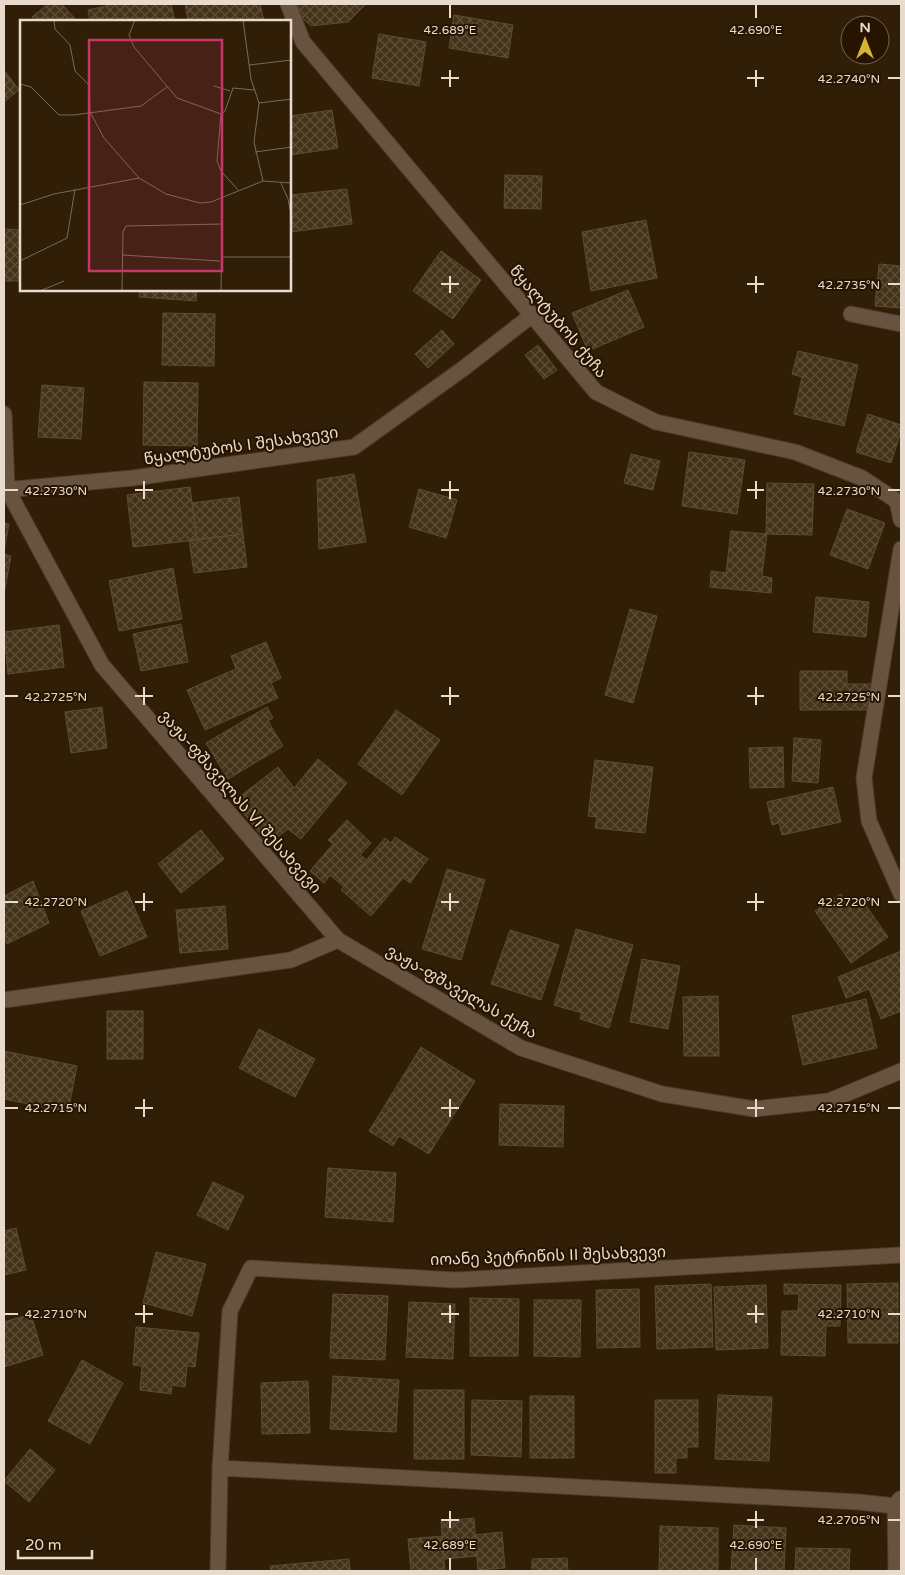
<svg xmlns="http://www.w3.org/2000/svg" width="905" height="1575" font-family="'Varela Round','Noto Sans Georgian',sans-serif">
	<style>
		.building { fill: url(#building-cross-hatch); stroke: #5d4c30 }
		.lines { fill: none; stroke-linecap: round; stroke-linejoin: round }
		.minor-casing { stroke: #4e3c26; stroke-width: 17 }
		.minor { stroke: #685240; stroke-width: 15 }
		.ticks { fill: none; stroke: #e8dbcd; stroke-width: 2 }
		.labels { text-anchor: middle; stroke-width: 4; stroke-linejoin: round; paint-order: stroke }
		.street-label { font-size: 16px; fill: #e8dbcd; stroke: #271400 }
		.inset-road { fill: none; stroke: #7a6a56; stroke-width: 1 }
		.view { fill: #c8356c; fill-opacity: 0.15; stroke: #c8356c; stroke-width: 2.5 }
		.inset-edge { fill: none; stroke: #e8dbcd; stroke-width: 2.5 }
		.ticks-label { font-size: 12px; text-anchor: middle; fill: #e8dbcd; stroke: #271400; stroke-width: 4; stroke-linejoin: round; paint-order: stroke }
	</style>
	<defs>
		<pattern id="building-cross-hatch" width="8" height="8" patternUnits="userSpaceOnUse" patternTransform="scale(1.25)"><rect width="8" height="8" fill="#433318"/><path d="M0 0l8 8M0 8l8-8" fill="none" stroke="#5e5038"/></pattern>
	</defs>
	<rect width="100%" height="100%" fill="#311e06"/>
	<path class="building" d="M 48,4 L 62,4 L 77,21 L 36,21 L 32,17 Z
		M 115,4 L 171,4 L 175,21 L 90,21 L 88,10 Z
		M 185,4 L 260,4 L 264,21 L 188,21 Z
		M 295,4 L 365,4 L 365,5 L 348,22 L 311,26 L 296,12 Z
		M 454,15 L 513,25 L 508,58 L 449,48 Z
		M 379,34 L 426,42 L 419,86 L 372,78 Z
		M 4,70 L 19,90 L 4,102 Z
		M 332,110 L 338,148 L 290,155 L 290,116 Z
		M 505,175 L 542,176 L 541,209 L 504,208 Z
		M 347,189 L 352,224 L 290,232 L 290,195 Z
		M 646,220 L 657,278 L 591,291 L 582,232 Z
		M 4,229 L 21,230 L 21,281 L 4,281 Z
		M 441,251 L 481,280 L 453,319 L 413,291 Z
		M 879,264 L 901,266 L 901,308 L 875,306 Z
		M 140,290 L 197,290 L 196,301 L 139,297 Z
		M 628,290 L 644,327 L 588,351 L 572,313 Z
		M 163,313 L 215,314 L 214,366 L 162,365 Z
		M 442,330 L 454,344 L 428,368 L 415,354 Z
		M 538,345 L 557,370 L 544,379 L 525,355 Z
		M 798,351 L 858,365 L 844,426 L 794,414 L 802,377 L 792,374 Z
		M 144,382 L 198,383 L 197,446 L 143,445 Z
		M 42,385 L 84,388 L 81,439 L 38,437 Z
		M 868,414 L 901,425 L 901,431 L 891,463 L 856,452 Z
		M 689,452 L 745,460 L 737,514 L 682,506 Z
		M 631,454 L 660,461 L 653,490 L 624,483 Z
		M 354,474 L 366,542 L 319,549 L 317,480 Z
		M 767,483 L 814,484 L 812,535 L 766,534 Z
		M 190,487 L 197,540 L 133,547 L 127,495 Z
		M 419,489 L 457,500 L 446,538 L 409,527 Z
		M 239,497 L 243,534 L 197,540 L 192,503 Z
		M 847,509 L 885,523 L 868,569 L 830,555 Z
		M 4,523 L 9,524 L 4,551 Z
		M 731,531 L 767,534 L 762,576 L 772,578 L 771,593 L 710,587 L 711,571 L 726,573 Z
		M 243,534 L 247,567 L 194,573 L 189,540 Z
		M 4,554 L 11,556 L 4,594 Z
		M 173,568 L 182,619 L 119,631 L 109,581 Z
		M 816,597 L 869,602 L 866,637 L 813,632 Z
		M 630,609 L 657,616 L 633,703 L 605,695 Z
		M 181,624 L 188,662 L 141,671 L 133,634 Z
		M 59,625 L 64,667 L 8,674 L 4,632 Z
		M 266,642 L 281,678 L 271,683 L 278,698 L 205,730 L 187,690 L 236,669 L 231,656 Z
		M 800,671 L 847,671 L 847,684 L 873,684 L 873,710 L 800,710 Z
		M 102,707 L 107,748 L 71,753 L 65,712 Z
		M 267,707 L 273,718 L 268,721 L 283,746 L 228,779 L 206,743 Z
		M 396,710 L 440,740 L 402,795 L 358,764 Z
		M 794,738 L 821,740 L 818,783 L 792,781 Z
		M 783,747 L 784,787 L 750,788 L 749,748 Z
		M 318,759 L 347,783 L 301,839 L 288,829 L 268,844 L 234,801 L 278,767 L 294,788 Z
		M 595,760 L 653,767 L 645,833 L 595,828 L 597,817 L 588,816 Z
		M 833,787 L 841,822 L 782,835 L 779,823 L 772,825 L 767,802 Z
		M 347,820 L 371,843 L 360,855 L 367,860 L 344,887 L 330,875 L 324,883 L 310,871 L 333,844 L 328,840 Z
		M 201,830 L 224,859 L 181,893 L 158,864 Z
		M 395,837 L 428,859 L 410,883 L 403,878 L 371,916 L 341,890 L 385,838 L 391,843 Z
		M 447,869 L 485,880 L 461,960 L 422,949 Z
		M 33,881 L 49,923 L 7,944 L 4,937 L 4,896 Z
		M 127,891 L 147,937 L 100,956 L 81,911 Z
		M 841,894 L 851,908 L 862,900 L 888,937 L 851,963 L 815,911 Z
		M 225,906 L 228,949 L 180,953 L 176,910 Z
		M 576,929 L 633,945 L 609,1028 L 580,1019 L 582,1013 L 554,1005 Z
		M 510,930 L 559,945 L 541,1000 L 491,984 Z
		M 901,951 L 901,1011 L 881,1019 L 869,989 L 846,998 L 838,977 Z
		M 642,959 L 680,966 L 668,1029 L 630,1022 Z
		M 718,996 L 719,1056 L 684,1056 L 683,997 Z
		M 866,999 L 877,1048 L 803,1065 L 792,1016 Z
		M 107,1011 L 143,1011 L 143,1059 L 107,1059 Z
		M 259,1029 L 315,1059 L 295,1097 L 239,1068 Z
		M 421,1047 L 475,1081 L 429,1154 L 399,1136 L 393,1146 L 369,1131 Z
		M 4,1051 L 77,1066 L 68,1112 L 4,1099 Z
		M 500,1104 L 564,1106 L 563,1147 L 499,1145 Z
		M 328,1168 L 396,1173 L 393,1222 L 325,1217 Z
		M 213,1182 L 244,1196 L 228,1230 L 197,1215 Z
		M 16,1228 L 26,1270 L 4,1275 L 4,1231 Z
		M 156,1252 L 206,1264 L 192,1316 L 143,1303 Z
		M 898,1283 L 898,1343 L 848,1343 L 847,1284 Z
		M 711,1284 L 713,1347 L 657,1349 L 655,1286 Z
		M 784,1284 L 841,1285 L 840,1326 L 826,1326 L 825,1356 L 781,1355 L 782,1311 L 798,1311 L 799,1294 L 784,1294 Z
		M 766,1285 L 768,1348 L 716,1350 L 714,1287 Z
		M 639,1289 L 640,1347 L 597,1348 L 596,1290 Z
		M 333,1294 L 388,1296 L 385,1360 L 330,1358 Z
		M 470,1298 L 519,1299 L 518,1356 L 470,1356 Z
		M 534,1300 L 581,1300 L 580,1357 L 534,1356 Z
		M 409,1302 L 455,1304 L 453,1359 L 406,1357 Z
		M 31,1314 L 43,1355 L 4,1367 L 4,1322 Z
		M 136,1327 L 199,1333 L 195,1367 L 187,1366 L 185,1387 L 172,1385 L 171,1394 L 140,1390 L 142,1366 L 133,1365 Z
		M 82,1360 L 123,1383 L 90,1444 L 48,1421 Z
		M 333,1376 L 399,1380 L 396,1432 L 330,1429 Z
		M 308,1381 L 310,1433 L 262,1434 L 261,1383 Z
		M 414,1390 L 464,1390 L 464,1459 L 414,1459 Z
		M 718,1395 L 772,1397 L 769,1461 L 715,1459 Z
		M 530,1396 L 574,1396 L 574,1458 L 530,1458 Z
		M 472,1400 L 522,1401 L 521,1457 L 471,1455 Z
		M 655,1400 L 698,1400 L 698,1447 L 687,1447 L 687,1458 L 676,1458 L 676,1473 L 655,1473 Z
		M 30,1449 L 55,1470 L 29,1502 L 4,1481 Z
		M 474,1518 L 477,1556 L 444,1559 L 441,1521 Z
		M 734,1525 L 786,1528 L 784,1571 L 731,1571 Z
		M 660,1526 L 718,1528 L 718,1571 L 659,1571 Z
		M 502,1532 L 505,1568 L 478,1570 L 475,1535 Z
		M 442,1536 L 445,1570 L 411,1571 L 408,1539 Z
		M 796,1548 L 850,1549 L 849,1571 L 795,1571 Z
		M 567,1558 L 568,1571 L 532,1571 L 532,1559 Z
		M 349,1559 L 350,1571 L 271,1571 L 270,1566 Z"/>
	<g class="lines">
		<defs>
			<path id="minor" d="M 288,4 L 303,42 L 596,392 L 656,422 L 795,452 L 862,478 L 897,501 L 901,520
				M 851,314 L 901,324
				M 4,414 L 7,489 L 102,665 L 338,940
				M 4,490 L 133,478 L 354,447 L 464,368 L 531,316
				M 901,549 L 864,778 L 869,821 L 901,894
				M 4,1000 L 291,960 L 338,940 L 521,1048 L 662,1094 L 754,1109 L 829,1101 L 901,1071
				M 220,1468 L 859,1502 L 895,1506
				M 218,1571 L 220,1468 L 230,1311 L 251,1268 L 455,1280 L 901,1255
				M 896,1571 L 895,1506 L 900,1499"/>
		</defs>
		<use href="#minor" class="minor-casing"/>
		<use href="#minor" class="minor"/>
	</g>
	<path class="ticks" d="M 450,5 L 450,18M 756,5 L 756,18M 450,70 L 450,87M 756,70 L 756,87M 441,78 L 459,78M 747,78 L 764,78M 888,78 L 900,78M 450,276 L 450,293M 756,276 L 756,293M 441,284 L 459,284M 747,284 L 764,284M 888,284 L 900,284M 144,481 L 144,499M 450,481 L 450,499M 756,481 L 756,499M 5,490 L 18,490M 135,490 L 153,490M 441,490 L 459,490M 747,490 L 764,490M 888,490 L 900,490M 144,687 L 144,705M 450,687 L 450,705M 756,687 L 756,705M 5,696 L 18,696M 135,696 L 153,696M 441,696 L 459,696M 747,696 L 764,696M 888,696 L 900,696M 144,893 L 144,911M 450,893 L 450,911M 756,893 L 756,911M 5,902 L 18,902M 135,902 L 153,902M 441,902 L 459,902M 747,902 L 764,902M 888,902 L 900,902M 144,1099 L 144,1117M 450,1099 L 450,1117M 756,1099 L 756,1117M 5,1108 L 18,1108M 135,1108 L 153,1108M 441,1108 L 459,1108M 747,1108 L 764,1108M 888,1108 L 900,1108M 144,1305 L 144,1323M 450,1305 L 450,1323M 756,1305 L 756,1323M 5,1314 L 18,1314M 135,1314 L 153,1314M 441,1314 L 459,1314M 747,1314 L 764,1314M 888,1314 L 900,1314M 450,1511 L 450,1528M 756,1511 L 756,1528M 441,1520 L 459,1520M 747,1520 L 764,1520M 888,1520 L 900,1520M 450,1558 L 450,1570M 756,1558 L 756,1570"/>
	<g class="labels">
		<g class="street-label">
			<text transform="translate(559 321) rotate(50)" y="6">წყალტუბოს ქუჩა</text>
			<text transform="translate(241 445) rotate(-8)" y="6">წყალტუბოს I შესახვევი</text>
			<text transform="translate(241 801) rotate(49)" y="6">ვაჟა-ფშაველას VI შესახვევი</text>
			<text transform="translate(462 991) rotate(30)" y="6">ვაჟა-ფშაველას ქუჩა</text>
			<text transform="translate(548 1255) rotate(-2)" y="6">იოანე პეტრიწის II შესახვევი</text>
		</g>
	</g>
	<g transform="translate(20 20)">
		<rect width="271" height="271" fill="#311e06"/>
		<path class="inset-road" d="M 34,0 L 35,9 L 50,25 L 55,51 L 69,65 L 70,92 L 84,118 L 119,158M 115,0 L 109,15 L 114,27 L 157,78 L 201,94 L 197,141 L 201,151 L 218,170M 223,0 L 231,59 L 239,83 L 234,122 L 243,161M 229,45 L 272,40M 0,64 L 11,67 L 39,95 L 54,95 L 121,86 L 147,67M 194,66 L 210,71M 239,83 L 272,79M 201,94 L 205,91 L 213,68 L 234,70M 235,132 L 272,127M 261,163 L 268,179 L 272,200M 0,185 L 34,174 L 119,158 L 146,174 L 180,183 L 191,182 L 243,161 L 272,163M 102,235 L 200,241M 203,237 L 272,237M 0,241 L 47,218 L 55,169M 20,271 L 44,261M 102,271 L 103,212 L 106,206 L 202,204 L 201,271"/>
		<path class="view" d="M 69,20 L 202,20 L 202,251 L 69,251 Z"/>
		<rect width="271" height="271" class="inset-edge"/>
	</g>
	<g class="ticks-label">
		<text x="450" y="34">42.689°E</text>
		<text x="756" y="34">42.690°E</text>
		<text x="849" y="83">42.2740°N</text>
		<text x="849" y="289">42.2735°N</text>
		<text x="56" y="495">42.2730°N</text>
		<text x="849" y="495">42.2730°N</text>
		<text x="56" y="701">42.2725°N</text>
		<text x="849" y="701">42.2725°N</text>
		<text x="56" y="906">42.2720°N</text>
		<text x="849" y="906">42.2720°N</text>
		<text x="56" y="1112">42.2715°N</text>
		<text x="849" y="1112">42.2715°N</text>
		<text x="56" y="1318">42.2710°N</text>
		<text x="849" y="1318">42.2710°N</text>
		<text x="849" y="1524">42.2705°N</text>
		<text x="450" y="1549">42.689°E</text>
		<text x="756" y="1549">42.690°E</text>
	</g>
	<rect width="905" height="1575" fill="none" stroke="#e8dbcd" stroke-width="10"/>
	<g transform="translate(865 40)"><circle r="24" fill="#271400" stroke="#746452"/>
	<path d="M0-4L9 19L0 12L-9 19Z" fill="#d7b434"/>
	<text y="-8" font-size="14" font-weight="bold" text-anchor="middle" fill="#e8dbcd">N</text>
	</g>
	<path d="M18 1550v8h74v-8" fill="none" stroke="#e8dbcd" stroke-width="2.5"/>
	<text x="25" y="1550" font-size="15" fill="#e8dbcd" stroke="#271400" stroke-width="4" paint-order="stroke">20 m</text>
</svg>
